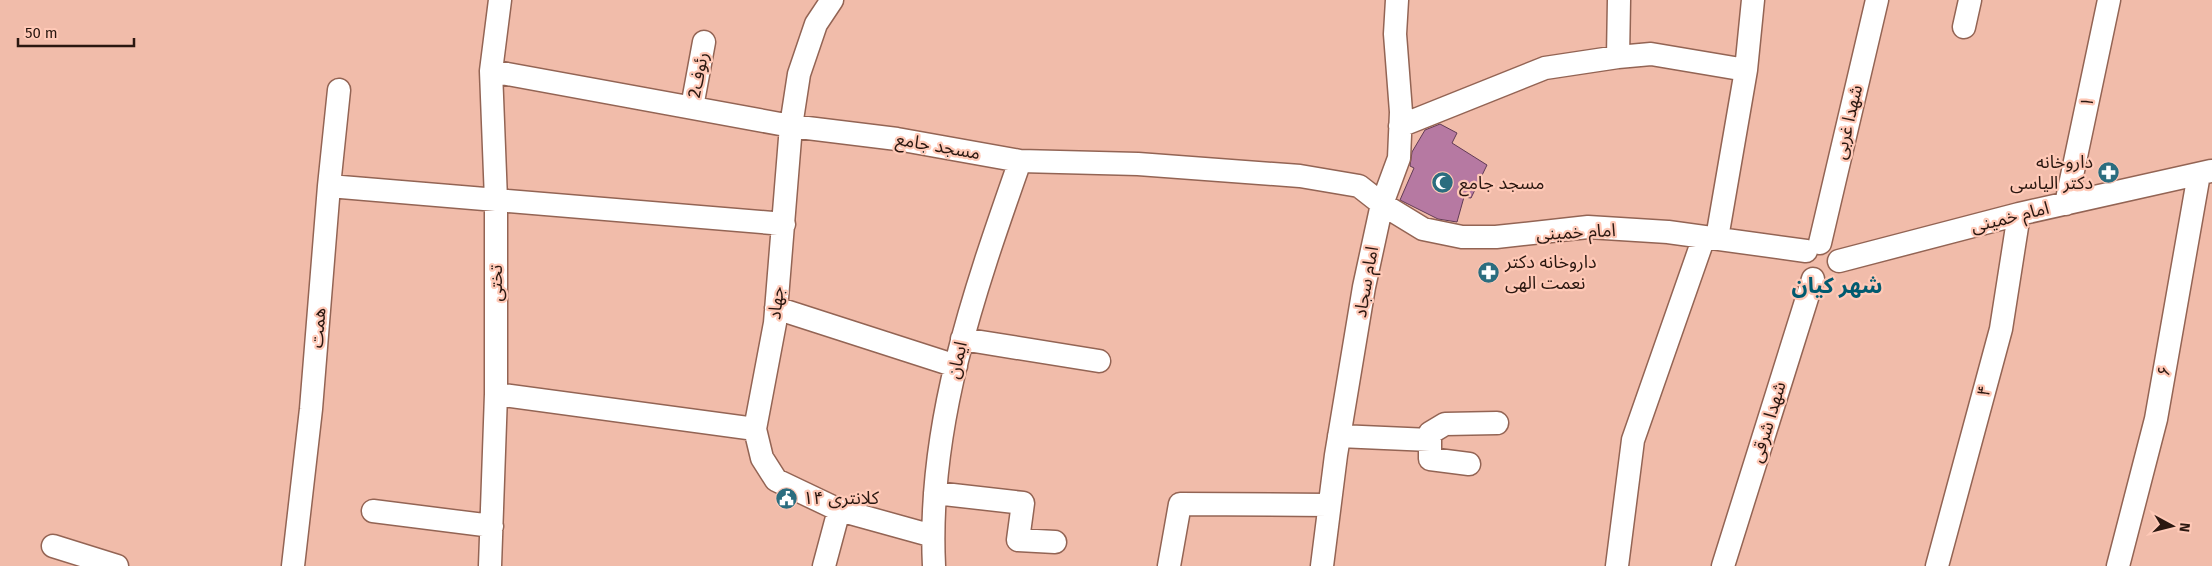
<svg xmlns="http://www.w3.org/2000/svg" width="2212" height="566" font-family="'Fira Sans','Noto Sans Arabic',sans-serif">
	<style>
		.building { fill: #b679a2; stroke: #613b55 }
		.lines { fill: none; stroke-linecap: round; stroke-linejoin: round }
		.minor-casing { stroke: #936454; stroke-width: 25 }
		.minor { stroke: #fff; stroke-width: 22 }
		.labels { text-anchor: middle; stroke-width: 4.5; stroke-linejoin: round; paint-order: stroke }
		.street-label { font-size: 18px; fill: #2a1710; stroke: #ffc9b7 }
		.poi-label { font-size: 18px; fill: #2a1710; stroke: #ffc9b7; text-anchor: start }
		.district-label { font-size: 22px; font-weight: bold; fill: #005b70; stroke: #ffc9b7 }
	</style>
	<rect width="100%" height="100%" fill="#f1bcaa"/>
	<path class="building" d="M 1440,124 L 1457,133 L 1452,143 L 1487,165 L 1471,198 L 1464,197 L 1457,222 L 1438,219 L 1400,200 L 1414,168 L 1410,166 L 1412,152 L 1425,130 Z"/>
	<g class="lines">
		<defs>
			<path id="minor" d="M 1964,27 L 1970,0
				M 1618,57 L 1619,0
				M 491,71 L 791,126 L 897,139 L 1020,161 L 1138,164 L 1300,176 L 1359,186 L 1382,204 L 1423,229 L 1462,237 L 1496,237 L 1588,227 L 1668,232 L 1806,251
				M 692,107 L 704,42
				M 1400,126 L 1545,68 L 1618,57 L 1651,54 L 1746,70
				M 329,186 L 784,224
				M 2066,204 L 2109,0
				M 1717,238 L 1746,70 L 1753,0
				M 1820,243 L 1877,0
				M 1839,261 L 2019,214 L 2211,171
				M 776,308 L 956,366
				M 962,339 L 1099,361
				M 496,394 L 755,429
				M 1339,436 L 1430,440
				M 1469,464 L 1430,459 L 1430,433 L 1445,424 L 1497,423
				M 935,493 L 1023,503 L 1018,540 L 1055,542
				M 839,510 L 933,536
				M 373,511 L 492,526
				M 53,546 L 117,566
				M 293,566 L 311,409 L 329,186 L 339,90
				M 490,566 L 496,394 L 496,200 L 491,71 L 500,0
				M 824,566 L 839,510 L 776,480 L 762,458 L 755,429 L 775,323 L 791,126 L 799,74 L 816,24 L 832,0
				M 934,566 C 927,425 974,292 1020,161
				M 1169,566 L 1180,504 L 1328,505
				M 1322,566 L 1336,455 L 1364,287 L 1382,204 L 1399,158 L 1401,112 L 1395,34 L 1397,0
				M 1617,566 L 1633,440 L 1704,237
				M 1723,566 L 1813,279
				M 1937,566 L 2001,329 L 2019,214
				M 2118,566 L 2156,419 L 2199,174"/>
		</defs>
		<use href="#minor" class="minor-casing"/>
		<use href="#minor" class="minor"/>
	</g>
	<defs>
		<symbol id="pharmacy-disc" viewBox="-11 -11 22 22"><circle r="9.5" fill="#2b6d7f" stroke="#ffc9b7"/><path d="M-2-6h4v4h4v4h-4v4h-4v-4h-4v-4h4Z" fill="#fff"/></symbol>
		<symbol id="mosque-disc" viewBox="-11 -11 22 22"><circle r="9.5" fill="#2b6d7f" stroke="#ffc9b7"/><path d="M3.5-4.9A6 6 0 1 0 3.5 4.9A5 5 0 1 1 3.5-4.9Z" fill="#fff"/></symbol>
		<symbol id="civic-disc" viewBox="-11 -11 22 22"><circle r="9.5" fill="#2b6d7f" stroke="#ffc9b7"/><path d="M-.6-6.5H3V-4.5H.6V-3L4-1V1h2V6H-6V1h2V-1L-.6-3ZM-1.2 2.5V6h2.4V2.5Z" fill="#fff"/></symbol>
	</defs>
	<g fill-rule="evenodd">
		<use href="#pharmacy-disc" x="2096" y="160" width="25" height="25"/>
		<use href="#mosque-disc" x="1430" y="170" width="25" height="25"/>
		<use href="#pharmacy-disc" x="1476" y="260" width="25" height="25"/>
		<use href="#civic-disc" x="774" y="486" width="25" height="25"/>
	</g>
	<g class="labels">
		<g class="street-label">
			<text transform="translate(698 75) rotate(-79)" y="6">رئوف2</text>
			<text transform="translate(2087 102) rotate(-78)" y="6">۱</text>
			<text transform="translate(1848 122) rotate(-77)" y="6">شهدا غربی</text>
			<text transform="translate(938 146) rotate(10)" y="6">مسجد جامع</text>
			<text transform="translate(2010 217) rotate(-14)" y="6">امام خمینی</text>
			<text transform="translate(1576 232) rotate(-3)" y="6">امام خمینی</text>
			<text transform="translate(1366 282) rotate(-80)" y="6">امام سجاد</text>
			<text transform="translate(496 283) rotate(-90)" y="6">تختی</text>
			<text transform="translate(776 303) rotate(-84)" y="6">جهاد</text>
			<text transform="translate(318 328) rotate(-86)" y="6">همت</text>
			<text transform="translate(957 360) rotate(-77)" y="6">ایمان</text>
			<text transform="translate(2164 371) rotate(-80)" y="6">۶</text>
			<text transform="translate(1984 391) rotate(-75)" y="6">۴</text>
			<text transform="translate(1768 422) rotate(-73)" y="6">شهدا شرقی</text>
		</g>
		<g class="poi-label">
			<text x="2093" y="168" text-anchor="end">داروخانه<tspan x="2093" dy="21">دکتر الیاسی</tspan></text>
			<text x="1459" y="189">مسجد جامع</text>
			<text x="1505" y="268">داروخانه دکتر<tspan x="1505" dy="21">نعمت الهی</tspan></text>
			<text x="803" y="504">کلانتری ۱۴</text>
		</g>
		<g class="district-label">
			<text x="1837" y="293">شهر کیان</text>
		</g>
	</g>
	<g transform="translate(2172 526) rotate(97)" stroke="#ffc9b7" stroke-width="4" paint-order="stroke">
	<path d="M0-4L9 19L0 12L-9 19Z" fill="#2a1710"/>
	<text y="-8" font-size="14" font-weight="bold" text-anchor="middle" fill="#2a1710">N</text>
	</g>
	<path d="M18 38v8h116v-8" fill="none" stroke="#2a1710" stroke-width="2.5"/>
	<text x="25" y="38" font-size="15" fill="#2a1710" stroke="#ffc9b7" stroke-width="4" paint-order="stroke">50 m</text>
</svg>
